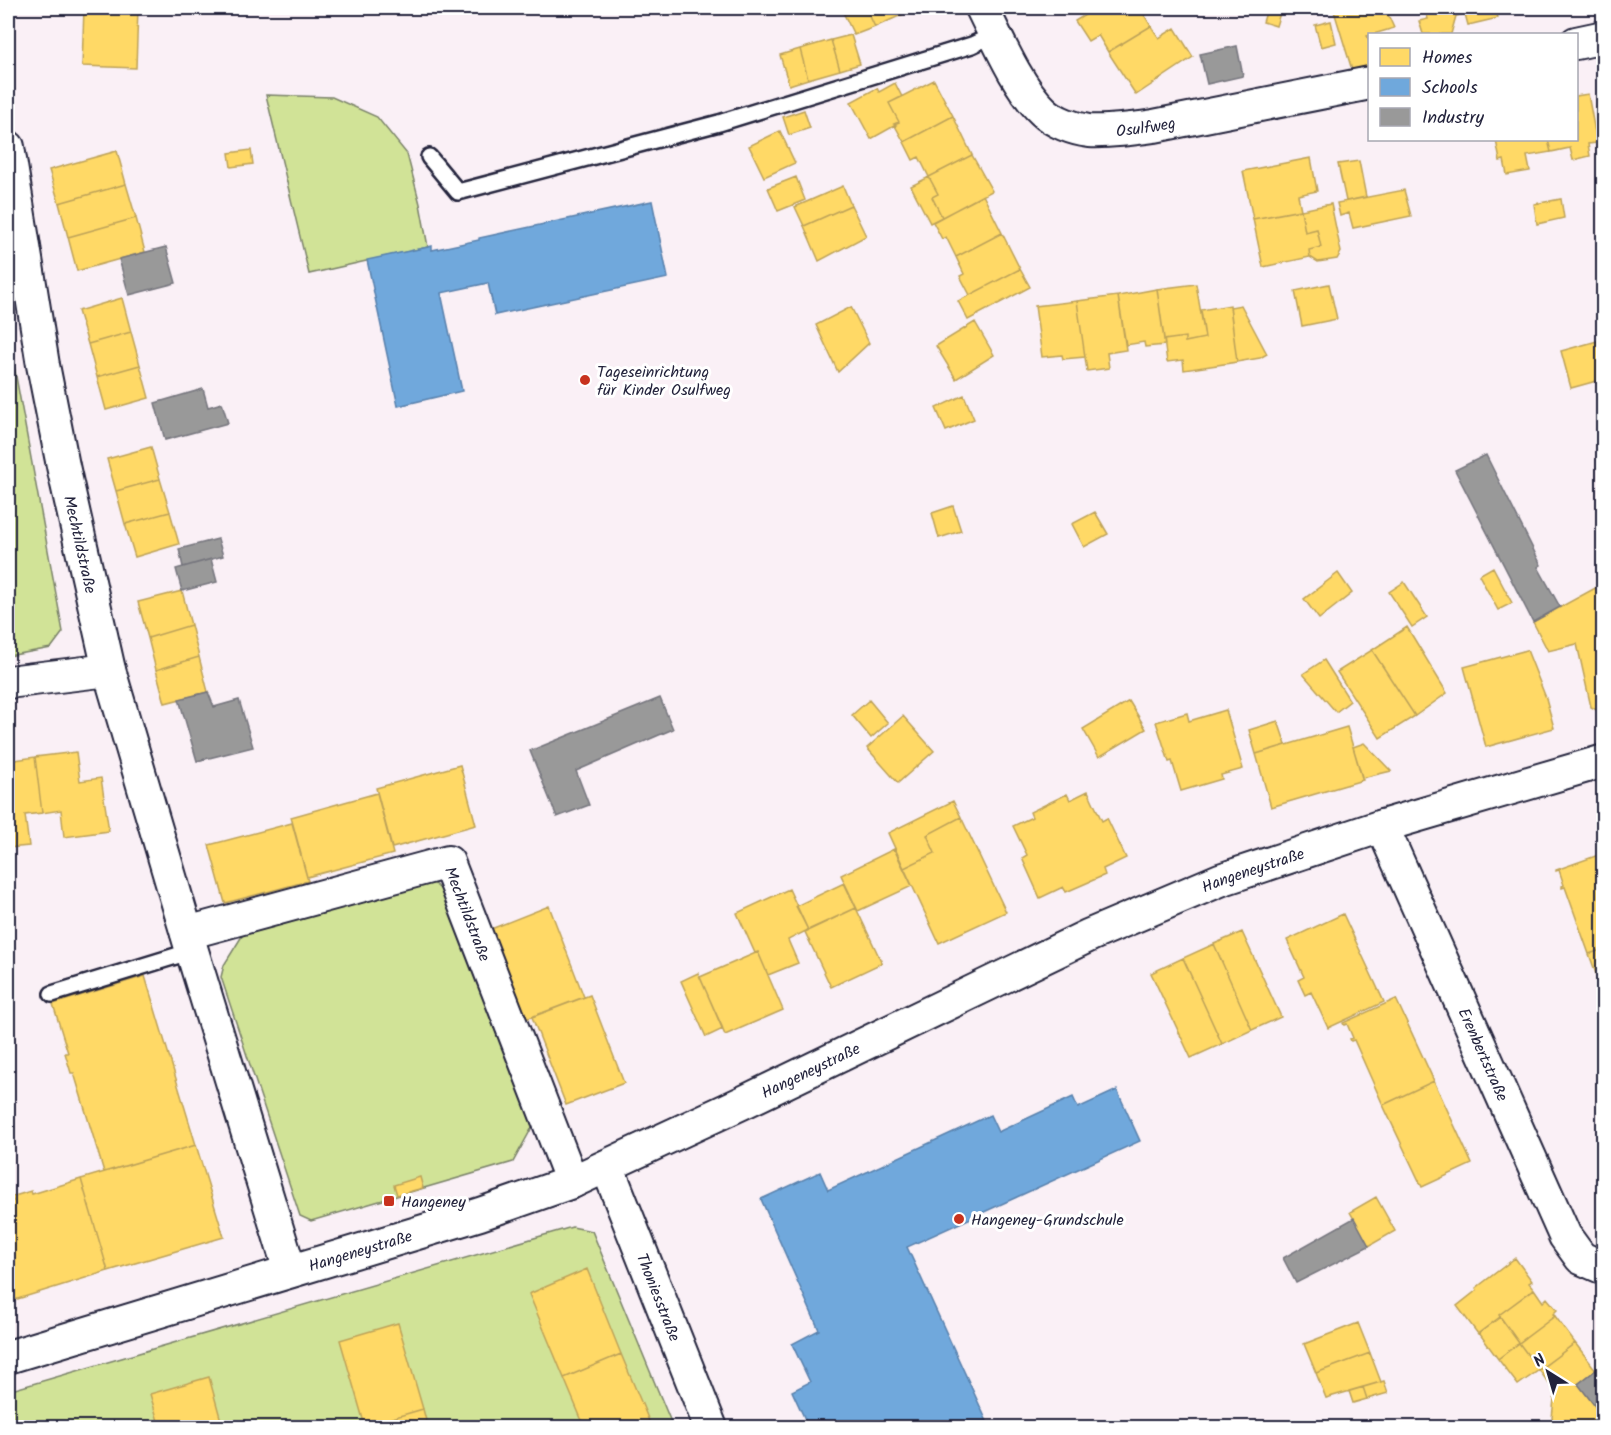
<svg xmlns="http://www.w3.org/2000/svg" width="1611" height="1435" font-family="Kalam,sans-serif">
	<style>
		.green { fill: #d1e397; stroke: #7a8269; stroke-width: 1.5 }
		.homes { fill: #ffd966; stroke: #bda259; stroke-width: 1.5 }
		.schools { fill: #6fa8dc; stroke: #5880ac; stroke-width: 1.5 }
		.industry { fill: #999; stroke: #75757d; stroke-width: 1.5 }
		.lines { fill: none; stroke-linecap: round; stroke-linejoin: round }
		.lane-casing { stroke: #22223b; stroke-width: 20 }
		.street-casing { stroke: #22223b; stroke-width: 36 }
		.lane { stroke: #fff; stroke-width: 15 }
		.street { stroke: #fff; stroke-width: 32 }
		.poi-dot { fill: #c8321e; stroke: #fff; stroke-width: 2 }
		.labels { text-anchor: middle; stroke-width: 6; stroke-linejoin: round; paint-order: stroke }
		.street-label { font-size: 16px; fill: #22223b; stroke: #fff }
		.poi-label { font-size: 16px; fill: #22223b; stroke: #fff; text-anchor: start }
	</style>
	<rect width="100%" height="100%" fill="#faf0f6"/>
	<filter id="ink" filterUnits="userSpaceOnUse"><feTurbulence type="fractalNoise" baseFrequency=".0167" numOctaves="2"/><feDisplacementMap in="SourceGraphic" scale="12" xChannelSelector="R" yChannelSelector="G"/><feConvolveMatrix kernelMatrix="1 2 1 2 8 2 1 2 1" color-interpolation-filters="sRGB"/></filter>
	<g filter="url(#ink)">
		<path class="green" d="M 266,95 L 332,97 L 377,117 L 407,154 L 420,204 L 428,247 L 309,274 Z
			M 8,333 L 63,632 L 51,648 L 8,656 Z
			M 428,879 L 448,895 L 535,1122 L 513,1162 L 311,1221 L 300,1216 L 221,977 L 224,965 L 247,928 Z
			M 572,1227 L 592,1231 L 673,1427 L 8,1428 L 8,1391 Z"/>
		<path class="homes" d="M 84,8 L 138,8 L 136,68 L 82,66 Z
			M 841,8 L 866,8 L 875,27 L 854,35 Z
			M 866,8 L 917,8 L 875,27 Z
			M 1085,8 L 1140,8 L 1151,26 L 1108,52 L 1098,35 L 1088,41 L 1075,21 L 1085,15 L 1082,10 Z
			M 1345,8 L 1385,8 L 1394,28 L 1367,36 L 1370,42 L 1370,66 L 1352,70 L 1334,11 Z
			M 1425,8 L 1495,8 L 1498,18 L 1468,25 L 1465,14 L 1456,16 L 1451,34 L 1423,34 L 1419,21 L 1428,19 Z
			M 1267,9 L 1280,13 L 1276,26 L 1263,22 Z
			M 1331,21 L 1336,43 L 1321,47 L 1315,25 Z
			M 1151,26 L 1159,38 L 1175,28 L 1193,57 L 1136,95 L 1108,52 Z
			M 851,35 L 860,64 L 840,70 L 831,40 Z
			M 831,40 L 840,70 L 808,79 L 800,49 Z
			M 800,49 L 808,79 L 789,85 L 780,55 Z
			M 934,80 L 953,116 L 904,142 L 894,124 L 899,122 L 889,103 Z
			M 895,83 L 902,97 L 889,103 L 899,122 L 894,124 L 896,125 L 871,139 L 851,102 L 877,88 L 879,92 Z
			M 1588,94 L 1597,143 L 1588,144 L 1590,156 L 1573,160 L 1570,148 L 1551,152 L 1548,140 L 1576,140 L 1576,96 Z
			M 804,110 L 810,128 L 789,135 L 783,117 Z
			M 953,116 L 972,155 L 929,177 L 919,157 L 913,160 L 904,142 Z
			M 780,131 L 795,163 L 764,177 L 749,146 Z
			M 1496,140 L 1548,140 L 1551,152 L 1527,156 L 1530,171 L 1507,175 L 1504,160 L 1500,161 Z
			M 1604,148 L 1604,177 L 1597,150 Z
			M 251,150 L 253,164 L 231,167 L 229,153 Z
			M 117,151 L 126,184 L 59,203 L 49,170 Z
			M 972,155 L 992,191 L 942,217 L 932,197 L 938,194 L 929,177 Z
			M 1311,158 L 1317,191 L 1298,195 L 1301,210 L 1253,219 L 1243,171 Z
			M 1359,161 L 1366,197 L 1346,201 L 1338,164 Z
			M 796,177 L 805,200 L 778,211 L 768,188 Z
			M 929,177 L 938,194 L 932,197 L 942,217 L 930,223 L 911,186 Z
			M 126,184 L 136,218 L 68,237 L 59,203 Z
			M 843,186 L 851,205 L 804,226 L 795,207 Z
			M 1404,190 L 1411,216 L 1353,228 L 1349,213 L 1340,216 L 1337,203 Z
			M 983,195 L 1002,233 L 956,257 L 946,237 L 942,239 L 933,222 Z
			M 1561,199 L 1564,218 L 1537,224 L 1534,204 Z
			M 1331,204 L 1341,252 L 1337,259 L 1318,262 L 1310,257 L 1309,250 L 1321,247 L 1317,229 L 1305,232 L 1301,210 Z
			M 851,205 L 866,236 L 819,261 L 804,226 Z
			M 1301,210 L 1305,232 L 1317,229 L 1321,247 L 1309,250 L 1310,257 L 1263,267 L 1253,219 Z
			M 136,218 L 145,252 L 77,271 L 68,237 Z
			M 1002,233 L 1020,269 L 970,295 L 960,276 L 964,274 L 956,257 Z
			M 1020,269 L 1030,287 L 968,320 L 958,301 Z
			M 1196,284 L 1205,338 L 1185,342 L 1185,337 L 1164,340 L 1157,289 Z
			M 1329,284 L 1337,319 L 1302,326 L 1295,291 Z
			M 1157,289 L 1165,345 L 1145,347 L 1144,342 L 1126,345 L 1118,296 Z
			M 1118,296 L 1126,350 L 1107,353 L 1109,368 L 1087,371 L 1077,301 Z
			M 122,298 L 131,332 L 88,344 L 78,311 Z
			M 1077,301 L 1085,357 L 1063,359 L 1062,355 L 1042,357 L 1035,306 Z
			M 1230,305 L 1237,362 L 1184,370 L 1183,360 L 1167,362 L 1164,340 L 1185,337 L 1185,342 L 1205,338 L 1201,310 Z
			M 1241,305 L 1267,354 L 1260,358 L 1237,362 L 1230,307 Z
			M 851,307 L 869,343 L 838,372 L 816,325 Z
			M 975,322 L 994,355 L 956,379 L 936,346 Z
			M 131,332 L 140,365 L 97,377 L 88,344 Z
			M 1601,340 L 1604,350 L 1604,379 L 1571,388 L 1561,351 Z
			M 140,365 L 149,398 L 106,410 L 97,377 Z
			M 964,395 L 974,419 L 946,431 L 936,408 Z
			M 151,447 L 160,479 L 116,491 L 107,459 Z
			M 160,479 L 170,512 L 125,524 L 116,491 Z
			M 953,506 L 961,531 L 939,538 L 932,513 Z
			M 170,512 L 179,544 L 135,557 L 125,524 Z
			M 1095,512 L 1108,534 L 1084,547 L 1072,524 Z
			M 8,557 L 11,611 L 8,611 Z
			M 1493,567 L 1512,603 L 1498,610 L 1479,575 Z
			M 1338,573 L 1352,593 L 1319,619 L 1304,599 Z
			M 1404,582 L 1427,617 L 1412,627 L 1389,592 Z
			M 1599,586 L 1604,594 L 1604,714 L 1591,707 L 1577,644 L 1548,651 L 1533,622 Z
			M 182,591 L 191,625 L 148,638 L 138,602 Z
			M 191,625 L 199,657 L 156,670 L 148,638 Z
			M 1407,627 L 1447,693 L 1415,716 L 1372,650 Z
			M 1372,650 L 1415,716 L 1380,738 L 1337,672 Z
			M 1527,650 L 1546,698 L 1554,728 L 1486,747 L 1464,667 Z
			M 199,657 L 208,692 L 165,703 L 156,670 Z
			M 1324,660 L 1350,701 L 1336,712 L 1303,674 Z
			M 869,700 L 888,723 L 871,738 L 852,715 Z
			M 1129,701 L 1146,729 L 1099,757 L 1083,729 Z
			M 1226,710 L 1243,769 L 1221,775 L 1222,779 L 1181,791 L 1172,761 L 1169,762 L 1156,722 L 1187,713 L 1189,721 Z
			M 903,716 L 934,751 L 898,783 L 867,748 Z
			M 1278,721 L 1286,745 L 1256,754 L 1249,730 Z
			M 1347,727 L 1363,780 L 1271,807 L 1256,754 Z
			M 1364,743 L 1391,771 L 1362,778 L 1353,747 Z
			M 76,752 L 80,781 L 101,778 L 109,831 L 64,837 L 61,810 L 42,813 L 35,757 Z
			M 35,757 L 42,813 L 25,815 L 29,846 L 8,848 L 8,761 Z
			M 460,765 L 476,825 L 392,848 L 376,788 Z
			M 1088,791 L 1102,821 L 1107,818 L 1126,858 L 1103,869 L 1105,875 L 1066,892 L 1063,887 L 1040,898 L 1022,858 L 1027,855 L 1013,826 L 1032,817 L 1030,812 L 1067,794 L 1070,800 Z
			M 377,793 L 393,854 L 307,877 L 291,817 Z
			M 953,801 L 961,817 L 927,835 L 935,853 L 904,868 L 888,833 Z
			M 961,817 L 1006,912 L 939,943 L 904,868 L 935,853 L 927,835 Z
			M 292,823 L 308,881 L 225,903 L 209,845 Z
			M 894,849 L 912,886 L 858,911 L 841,875 Z
			M 1604,853 L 1604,949 L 1589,954 L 1565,887 L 1562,888 L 1562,886 L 1564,885 L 1559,870 L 1556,871 L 1556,870 Z
			M 844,883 L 856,908 L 808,930 L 796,906 Z
			M 789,889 L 808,930 L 788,940 L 798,963 L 768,975 L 758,952 L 755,953 L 737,913 Z
			M 549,906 L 584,997 L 526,1019 L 491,929 Z
			M 856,908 L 882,963 L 831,987 L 805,932 Z
			M 1343,914 L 1384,1002 L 1328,1028 L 1311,992 L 1305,995 L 1298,980 L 1304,977 L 1287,940 Z
			M 1242,932 L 1281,1017 L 1252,1030 L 1214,944 Z
			M 1214,944 L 1252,1030 L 1222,1044 L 1183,958 Z
			M 1604,949 L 1604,996 L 1589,954 Z
			M 758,952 L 783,1010 L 725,1035 L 700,977 Z
			M 1183,958 L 1222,1044 L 1191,1058 L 1151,973 Z
			M 698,973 L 723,1029 L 706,1037 L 681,981 Z
			M 145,976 L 196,1145 L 104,1172 L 74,1073 L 71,1073 L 65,1053 L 68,1053 L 53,1004 Z
			M 590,995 L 624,1083 L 566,1105 L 532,1017 Z
			M 1396,999 L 1434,1081 L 1383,1105 L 1354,1040 L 1351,1041 L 1350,1039 L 1353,1038 L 1347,1024 L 1344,1025 L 1343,1023 Z
			M 1434,1081 L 1472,1164 L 1422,1187 L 1383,1105 Z
			M 196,1145 L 224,1237 L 108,1271 L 81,1179 Z
			M 420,1177 L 423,1188 L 397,1195 L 394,1185 Z
			M 81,1179 L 108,1271 L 8,1302 L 8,1202 L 13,1201 L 11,1197 L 31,1191 L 32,1194 Z
			M 1376,1197 L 1395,1231 L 1369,1246 L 1350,1212 Z
			M 1515,1258 L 1532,1281 L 1529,1283 L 1534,1289 L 1499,1315 L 1500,1317 L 1478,1334 L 1457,1306 L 1477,1290 L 1476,1288 Z
			M 587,1269 L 621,1354 L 564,1378 L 529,1294 Z
			M 1534,1289 L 1543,1302 L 1547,1298 L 1557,1310 L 1553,1314 L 1555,1316 L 1519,1343 L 1499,1315 Z
			M 1555,1316 L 1575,1343 L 1539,1370 L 1519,1343 Z
			M 1500,1317 L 1519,1343 L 1498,1359 L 1479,1333 Z
			M 398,1323 L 423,1409 L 365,1426 L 340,1340 Z
			M 1358,1323 L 1370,1353 L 1316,1373 L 1304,1344 Z
			M 1519,1343 L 1539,1370 L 1518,1385 L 1498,1359 Z
			M 1575,1343 L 1596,1370 L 1578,1384 L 1604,1418 L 1603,1428 L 1558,1428 L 1552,1418 L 1554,1399 L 1558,1396 L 1539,1370 Z
			M 1370,1353 L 1381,1382 L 1326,1398 L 1316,1373 Z
			M 621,1354 L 652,1428 L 585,1428 L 564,1378 Z
			M 209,1377 L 223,1428 L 160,1428 L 150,1394 Z
			M 1384,1381 L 1388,1393 L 1367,1399 L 1363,1387 Z
			M 1363,1387 L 1367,1399 L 1353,1403 L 1349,1391 Z
			M 423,1409 L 428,1428 L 365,1428 L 365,1426 Z"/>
		<path class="schools" d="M 652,201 L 668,278 L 495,315 L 488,283 L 441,293 L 462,391 L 398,406 L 367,260 L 428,247 L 432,246 L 432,250 L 479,240 L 479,238 Z
			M 1117,1090 L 1140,1141 L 907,1247 L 990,1428 L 809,1428 L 792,1391 L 810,1382 L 792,1344 L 819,1330 L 761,1199 L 820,1172 L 828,1190 L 990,1115 L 998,1132 L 1073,1097 L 1078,1108 Z"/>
		<path class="industry" d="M 1237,46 L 1243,76 L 1207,84 L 1200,54 Z
			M 166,247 L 176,283 L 129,295 L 119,259 Z
			M 203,389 L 208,407 L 222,403 L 228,423 L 165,440 L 155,403 Z
			M 1486,455 L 1541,565 L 1538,567 L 1560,607 L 1533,622 L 1455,470 Z
			M 218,539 L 223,556 L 183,567 L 179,549 Z
			M 211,559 L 217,582 L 182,591 L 176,569 Z
			M 208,692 L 214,707 L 239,700 L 253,747 L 197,761 L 179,699 Z
			M 660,698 L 673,729 L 576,771 L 589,805 L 557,817 L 530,751 Z
			M 1354,1218 L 1369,1246 L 1296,1283 L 1283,1258 Z
			M 1604,1368 L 1604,1412 L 1601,1414 L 1578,1384 L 1596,1370 Z"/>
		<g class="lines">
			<defs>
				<path id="lane" d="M 429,157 L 458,192 L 719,123 L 972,45 L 995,34
					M 52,994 L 192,951"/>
				<g id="street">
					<path id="s1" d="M 982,8 C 997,38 1018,88 1043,111 C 1054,122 1074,129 1089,131 C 1111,132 1133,129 1154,126 L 1370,83"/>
					<path d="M 1576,43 L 1604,37"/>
					<path id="s2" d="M 8,147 L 43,365 L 63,466 L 109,670 L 192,951 L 290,1271"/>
					<path d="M 8,682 L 109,670"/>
					<path id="s3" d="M 1382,826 L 1565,1236 L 1581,1258 L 1604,1268"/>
					<path id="s4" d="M 187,933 L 448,862 L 572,1182"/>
					<path id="s5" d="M 607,1166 L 711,1428"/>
					<path id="s6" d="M 8,1357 L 480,1214 L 572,1182 L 744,1102 L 1090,935 L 1220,880 L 1382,826 L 1604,761"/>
				</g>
			</defs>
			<use href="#lane" class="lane-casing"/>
			<use href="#street" class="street-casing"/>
			<use href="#lane" class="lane"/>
			<use href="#street" class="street"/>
		</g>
	</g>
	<g class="poi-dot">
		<circle cx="585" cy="380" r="6"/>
		<rect x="383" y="1195" width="12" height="12" rx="3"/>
		<circle cx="959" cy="1219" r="6"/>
	</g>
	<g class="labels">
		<g class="street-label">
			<text dy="6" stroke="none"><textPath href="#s1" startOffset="228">Osulfweg</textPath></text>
			<text dy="6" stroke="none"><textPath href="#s2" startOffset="404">Mechtildstraße</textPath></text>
			<text dy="6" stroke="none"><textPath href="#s6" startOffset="1340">Hangeneystraße</textPath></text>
			<text dy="6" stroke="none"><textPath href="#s4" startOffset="326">Mechtildstraße</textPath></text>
			<text dy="6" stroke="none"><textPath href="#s3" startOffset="250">Erenbertstraße</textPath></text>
			<text dy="6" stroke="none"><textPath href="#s6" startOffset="854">Hangeneystraße</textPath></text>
			<text dy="6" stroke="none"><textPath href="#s6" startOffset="368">Hangeneystraße</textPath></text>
			<text dy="6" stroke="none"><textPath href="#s5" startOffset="141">Thoniesstraße</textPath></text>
		</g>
		<g class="poi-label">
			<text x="597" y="377">Tageseinrichtung<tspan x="597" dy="18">für Kinder Osulfweg</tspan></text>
			<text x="401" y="1207">Hangeney</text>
			<text x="971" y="1225">Hangeney-Grundschule</text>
		</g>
	</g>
	<rect width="1611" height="1435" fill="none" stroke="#fff" stroke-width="30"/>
	<rect x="15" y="15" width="1581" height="1405" fill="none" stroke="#22223b" stroke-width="2" filter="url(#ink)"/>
	<rect x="1368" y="33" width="210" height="108" fill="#ffffff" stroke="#a7a7b1" stroke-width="1.5"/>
	<rect x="1380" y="48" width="30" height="18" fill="#ffd966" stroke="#a7a7b1" stroke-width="1.5"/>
	<text x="1422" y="63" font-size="18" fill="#22223b">Homes</text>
	<rect x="1380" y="78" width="30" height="18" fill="#6fa8dc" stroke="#a7a7b1" stroke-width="1.5"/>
	<text x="1422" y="93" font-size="18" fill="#22223b">Schools</text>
	<rect x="1380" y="108" width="30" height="18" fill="#999999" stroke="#a7a7b1" stroke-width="1.5"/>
	<text x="1422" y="123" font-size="18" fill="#22223b">Industry</text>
	<g transform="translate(1548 1372) rotate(323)" stroke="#ffffff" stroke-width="4.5" paint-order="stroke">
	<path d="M0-4.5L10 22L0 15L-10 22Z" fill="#22223b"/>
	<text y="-9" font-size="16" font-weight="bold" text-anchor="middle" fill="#22223b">N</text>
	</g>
</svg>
